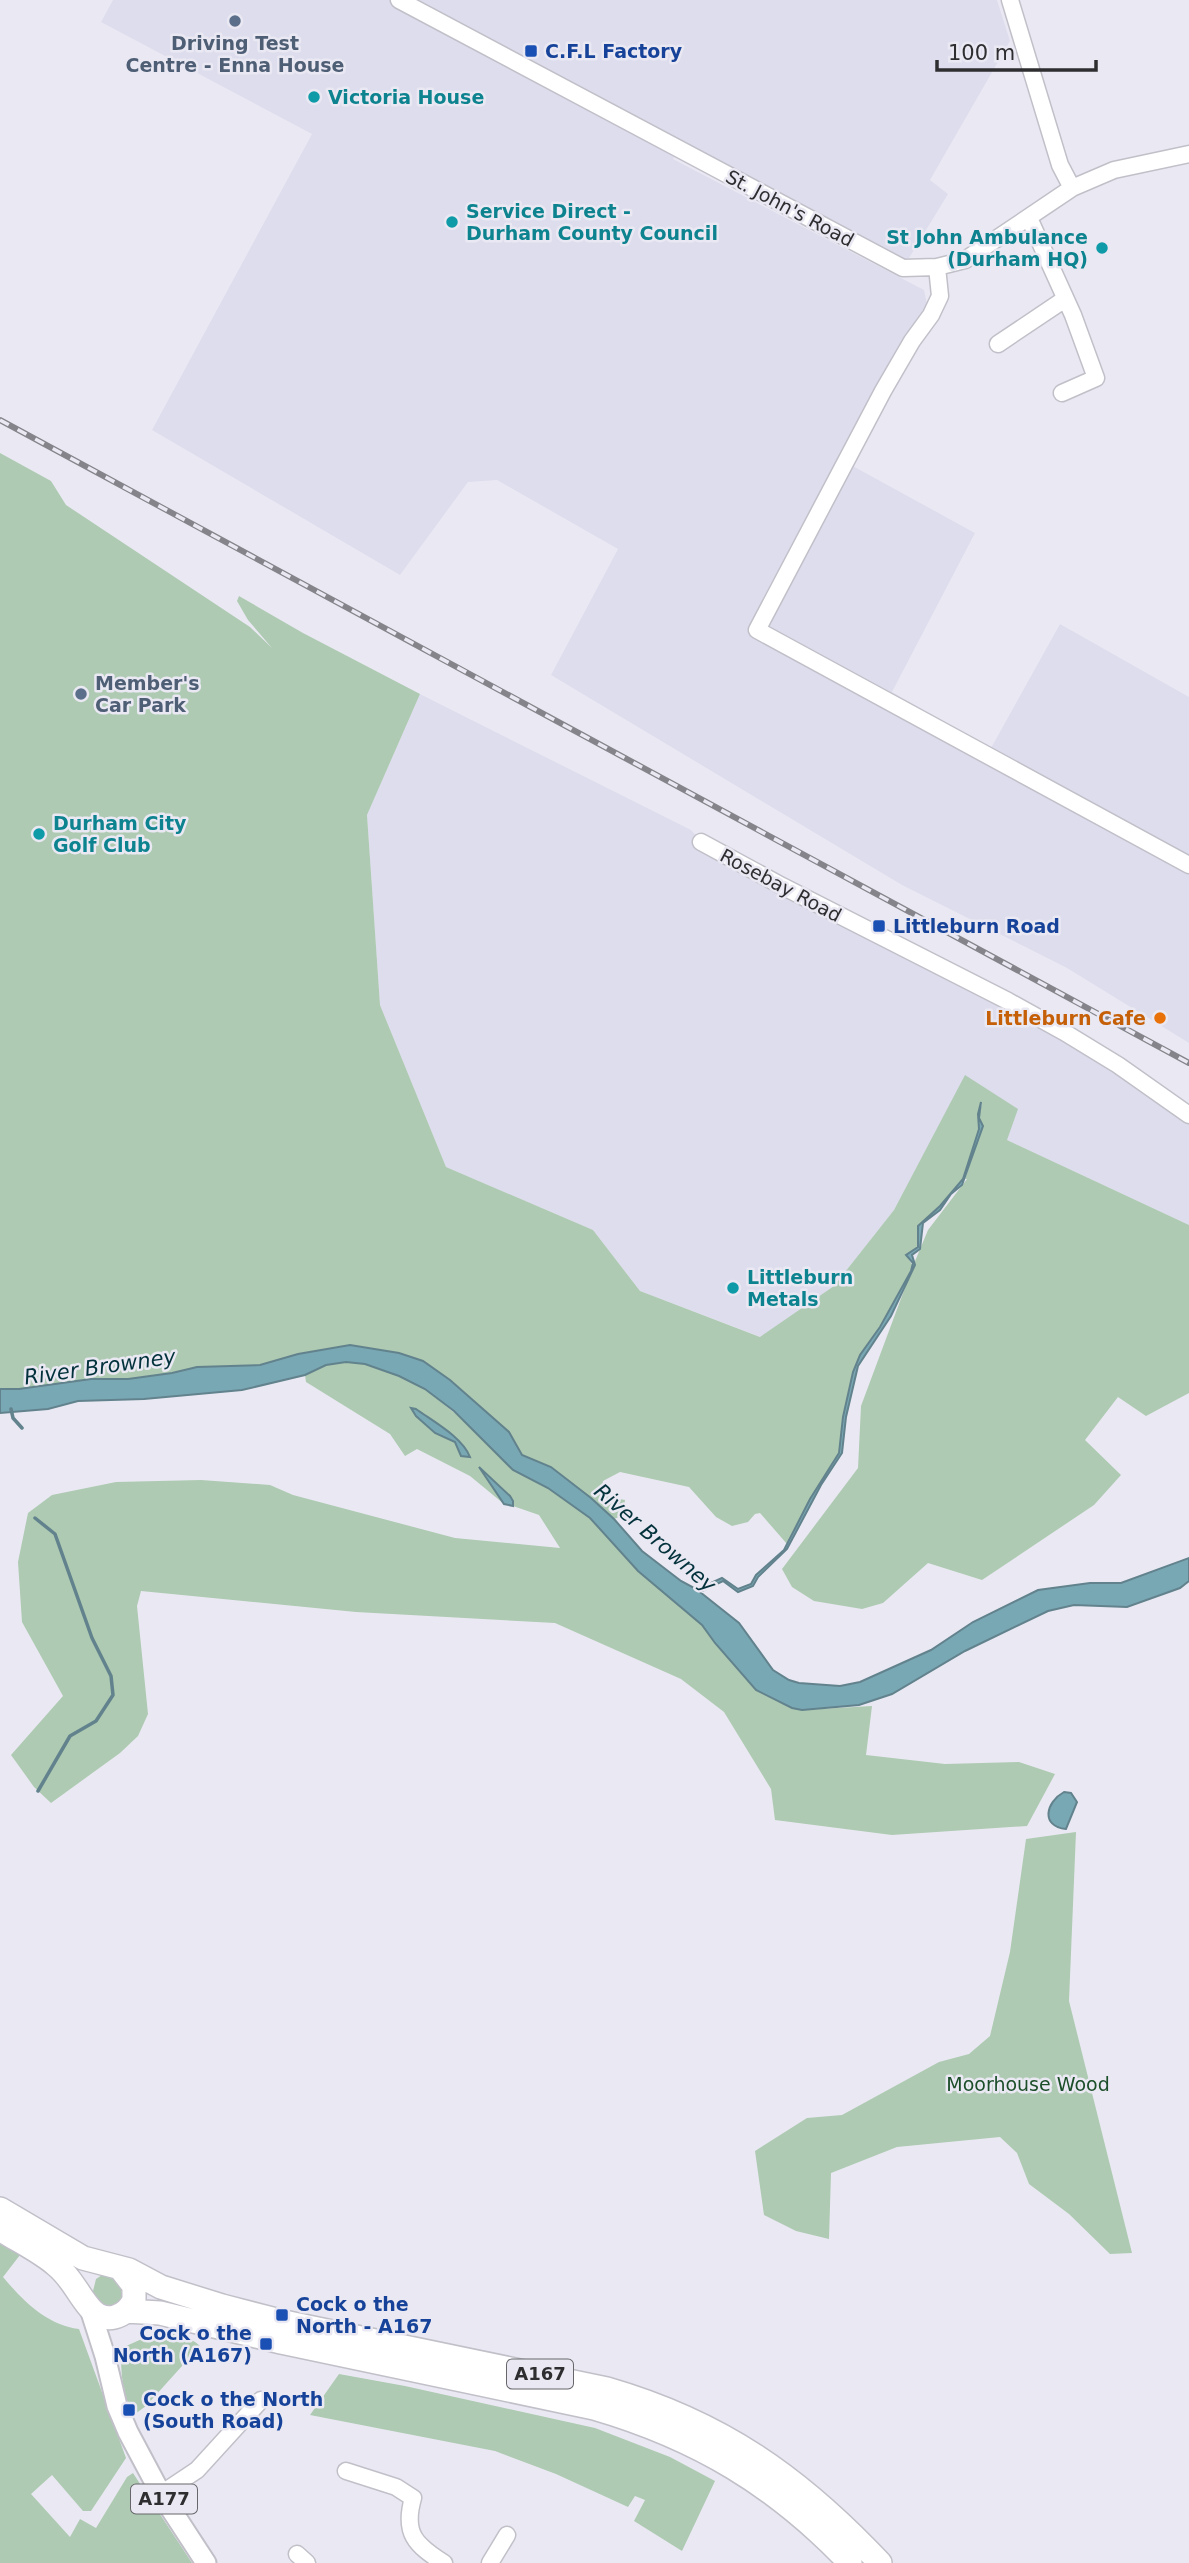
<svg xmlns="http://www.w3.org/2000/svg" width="1189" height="2563" font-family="'DejaVu Sans',sans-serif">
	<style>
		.built { fill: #dedded }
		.green { fill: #aecab2; fill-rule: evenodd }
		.water { fill: #79a8b5; stroke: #62838d; stroke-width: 2 }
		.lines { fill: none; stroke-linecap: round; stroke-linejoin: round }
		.stream { stroke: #62838d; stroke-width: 3.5 }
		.minor-casing { stroke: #c1c0c9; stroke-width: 19 }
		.major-casing { stroke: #c1c0c9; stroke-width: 23 }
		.highway-casing { stroke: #c1c0c9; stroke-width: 26 }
		.minor { stroke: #fff; stroke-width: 16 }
		.major { stroke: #fff; stroke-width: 19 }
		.highway { stroke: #fff; stroke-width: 23 }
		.rail-casing { stroke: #85848b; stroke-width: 6 }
		.rail { stroke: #eae9f3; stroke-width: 3.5; stroke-dasharray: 10; stroke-linecap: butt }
		.service-dot { fill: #5c6f8a; stroke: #eae9f3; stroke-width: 2.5 }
		.transit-dot { fill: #1a4fb4; stroke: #eae9f3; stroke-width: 2.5 }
		.culture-dot { fill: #0f9aa8; stroke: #eae9f3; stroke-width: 2.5 }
		.food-dot { fill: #e8710a; stroke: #eae9f3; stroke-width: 2.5 }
		.labels { text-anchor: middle; stroke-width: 5; stroke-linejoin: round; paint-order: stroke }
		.shield { fill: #eae9f3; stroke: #66666b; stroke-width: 2 }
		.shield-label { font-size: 18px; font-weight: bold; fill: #2e2e31 }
		.service-label { font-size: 19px; font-weight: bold; fill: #4e5e75; stroke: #eae9f3 }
		.transit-label { font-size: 19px; font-weight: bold; fill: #164399; stroke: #eae9f3; text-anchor: start }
		.culture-label { font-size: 19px; font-weight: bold; fill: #0d838f; stroke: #eae9f3; text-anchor: start }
		.street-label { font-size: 19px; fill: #2e2e31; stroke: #eae9f3 }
		.food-label { font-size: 19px; font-weight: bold; fill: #c56008; stroke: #eae9f3; text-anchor: end }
		.park-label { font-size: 19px; fill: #1b4e29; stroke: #eae9f3 }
		.water-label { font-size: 21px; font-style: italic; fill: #03323c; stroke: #eae9f3 }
	</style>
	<rect width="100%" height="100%" fill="#eae9f3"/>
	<path class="built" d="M 113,0 L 997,0 L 1010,41 L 930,180 L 948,194 L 903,268 L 679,148 L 673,159 L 924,290 L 927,304 L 891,362 L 840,459 L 975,533 L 892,692 L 991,748 L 1060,624 L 1189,697 L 1189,1043 L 1067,968 L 902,885 L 551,675 L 618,549 L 497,480 L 468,482 L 400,575 L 152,430 L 312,134 L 101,22 Z
		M 420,694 L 691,830 L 702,842 L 946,969 L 1189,1115 L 1189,1225 L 1007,1140 L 965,1076 L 894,1210 L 834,1286 L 761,1337 L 640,1291 L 593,1230 L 446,1167 L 380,1005 L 367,815 Z"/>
	<path class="green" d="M 0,453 L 51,481 L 66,505 L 250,627 L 272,648 L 248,620 L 237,601 L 239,596 L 303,633 L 420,694 L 367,815 L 380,1005 L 446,1167 L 593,1230 L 640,1291 L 760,1337 L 834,1286 L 894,1210 L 965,1075 L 1018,1109 L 1007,1140 L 1189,1225 L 1189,1393 L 1146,1416 L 1118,1397 L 1085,1440 L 1121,1475 L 1094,1505 L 982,1580 L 928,1563 L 883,1603 L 862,1609 L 814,1601 L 792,1587 L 782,1569 L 858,1468 L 861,1406 L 912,1269 L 880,1327 L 860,1355 L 853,1372 L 843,1417 L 839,1453 L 810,1499 L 787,1544 L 760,1513 L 755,1514 L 748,1522 L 732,1526 L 716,1517 L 689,1487 L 620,1472 L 603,1481 L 602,1487 L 609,1497 L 625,1500 C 624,1509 624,1516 614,1519 L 591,1498 L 551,1467 L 522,1455 L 509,1432 L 450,1380 L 423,1361 L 399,1353 L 350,1345 L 299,1354 L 260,1365 L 197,1367 L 172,1373 L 128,1379 L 91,1379 L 19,1389 L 0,1389 ZM 982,1102 L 979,1118 L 983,1126 L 965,1179 L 967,1179 L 928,1230 L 913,1266 L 906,1255 L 918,1247 L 918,1226 L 940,1206 L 963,1179 L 979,1129 L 978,1114 Z
		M 346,1362 L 365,1364 L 390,1372 L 425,1389 L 467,1423 L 513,1470 L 548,1488 L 590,1518 L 638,1571 L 702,1625 L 715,1643 L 756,1690 L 792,1708 L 802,1710 L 872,1706 L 866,1755 L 945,1764 L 1019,1762 L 1055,1774 L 1027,1826 L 892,1835 L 775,1820 L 771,1789 L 724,1712 L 681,1679 L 555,1623 L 356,1612 L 141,1591 L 137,1606 L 148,1714 L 138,1736 L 120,1753 L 51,1803 L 34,1787 L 11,1755 L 63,1696 L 22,1622 L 18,1562 L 28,1513 L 52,1495 L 116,1482 L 201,1480 L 270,1485 L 293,1495 L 455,1538 L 560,1548 L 539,1515 L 513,1506 L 513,1501 L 481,1471 L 492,1484 L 504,1504 L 470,1476 L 417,1449 L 405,1456 L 390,1434 L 306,1382 L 305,1375 L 326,1365 Z
		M 1076,1832 L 1069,2001 L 1132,2253 L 1110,2254 L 1069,2214 L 1029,2184 L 1017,2153 L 1000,2137 L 897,2147 L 831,2173 L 829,2239 L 796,2231 L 764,2215 L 755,2151 L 807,2118 L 842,2115 L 939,2062 L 969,2054 L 990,2036 L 1010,1952 L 1026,1839 Z
		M 0,2244 L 20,2255 L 3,2277 C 23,2301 47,2325 79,2329 L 126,2458 L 91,2511 L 83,2511 L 52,2475 L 31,2494 L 70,2537 L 80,2519 L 96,2528 L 127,2477 L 133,2473 L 192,2563 L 0,2563 Z
		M 105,2273 L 121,2275 L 126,2302 L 106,2309 L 92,2295 L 96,2279 Z
		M 155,2333 C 168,2332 190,2336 200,2346 L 146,2406 L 135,2414 C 122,2398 121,2372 121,2352 L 124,2347 Z
		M 339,2374 L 405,2386 L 595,2428 L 670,2457 L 715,2481 L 682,2551 L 634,2521 L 645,2500 L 635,2496 L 628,2507 L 556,2474 L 495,2451 L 310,2415 Z"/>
	<path class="water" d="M 981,1102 L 979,1118 L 983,1126 L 962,1185 L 951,1194 L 940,1210 L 923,1223 L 920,1249 L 912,1255 L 915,1265 L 891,1316 L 858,1366 L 846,1417 L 842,1453 L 821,1485 L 787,1549 L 758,1577 L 753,1586 L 738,1592 L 723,1581 L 700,1592 L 739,1623 L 773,1670 L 789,1680 L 799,1683 L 840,1686 L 860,1682 L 931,1650 L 973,1622 L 1038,1590 L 1090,1583 L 1121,1583 L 1189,1558 L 1189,1581 L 1180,1588 L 1127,1607 L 1074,1605 L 1048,1611 L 965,1651 L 892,1694 L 859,1705 L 802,1710 L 792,1708 L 756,1690 L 715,1643 L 702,1625 L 638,1571 L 590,1518 L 548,1488 L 513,1470 L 454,1411 L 425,1389 L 399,1376 L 365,1364 L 346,1362 L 326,1365 L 305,1375 L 242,1390 L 144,1399 L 78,1401 L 48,1409 L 0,1413 L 0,1389 L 19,1389 L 91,1379 L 128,1379 L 172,1373 L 197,1367 L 260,1365 L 298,1354 L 350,1345 L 399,1353 L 423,1361 L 450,1380 L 509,1432 L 522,1455 L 551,1467 L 591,1498 L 614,1519 L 642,1551 L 681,1581 L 694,1588 L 700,1588 L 722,1578 L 738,1589 L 751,1584 L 756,1575 L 784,1550 L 810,1499 L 839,1453 L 843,1417 L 853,1372 L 860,1355 L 880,1327 L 911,1271 L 913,1263 L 906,1255 L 918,1247 L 918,1226 L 940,1206 L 963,1179 L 979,1129 L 978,1114 Z
		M 411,1408 L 416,1409 C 434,1422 462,1437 470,1457 L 461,1456 L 455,1442 L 435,1433 L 416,1416 Z
		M 479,1467 L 510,1496 L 513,1501 L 513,1506 L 504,1504 Z
		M 1064,1792 L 1071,1793 L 1077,1802 L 1066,1829 C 1040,1826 1046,1802 1064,1792 Z"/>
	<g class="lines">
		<path class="stream" d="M 11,1409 L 13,1418 L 22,1428
			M 35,1518 L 55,1534 L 92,1638 L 111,1676 L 113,1695 L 96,1721 L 70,1736 L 38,1791"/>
		<defs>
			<path id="minor" d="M 399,0 L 903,268 L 937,267 L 965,260 L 1072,188 L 1114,170 L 1189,154
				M 1010,0 L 1060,165 L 1072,188
				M 1029,218 L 1073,315 L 1096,378 L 1062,393
				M 937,267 L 940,296 L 931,315 L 912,341 L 883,391 L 757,630 L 1189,865
				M 998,344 L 1065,299
				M 701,842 L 782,886 L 1008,1001 L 1064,1032 L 1118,1065 L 1189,1115
				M 346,2471 L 396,2487 L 413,2498 C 403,2533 415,2545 444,2563
				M 161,2494 L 197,2470 L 261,2400
				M 297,2554 L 307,2563
				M 490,2563 L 507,2535"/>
			<path id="major" d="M 90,2309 L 105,2356 L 117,2406 L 128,2432 L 161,2494 L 206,2563"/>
			<path id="highway" d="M 0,2209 L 83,2258 L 129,2270 L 161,2287 L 222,2306 L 284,2322 L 607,2389 C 721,2422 799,2477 880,2563
				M 0,2229 C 18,2241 40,2251 56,2265 C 72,2278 77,2293 90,2308 C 104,2325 126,2318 134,2300 L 134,2286 L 120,2268
				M 126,2311 L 160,2313 L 281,2342 L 594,2408 C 697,2438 776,2485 850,2563"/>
		</defs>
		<use href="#minor" class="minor-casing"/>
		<use href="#major" class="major-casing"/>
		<use href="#highway" class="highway-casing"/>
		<use href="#minor" class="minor"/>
		<use href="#major" class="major"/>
		<use href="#highway" class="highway"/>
		<defs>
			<path id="rail" d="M 0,420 L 1189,1063"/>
		</defs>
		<use href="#rail" class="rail-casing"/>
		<use href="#rail" class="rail"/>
	</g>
	<g class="service-dot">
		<circle cx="235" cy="21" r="7"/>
		<circle cx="81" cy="694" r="7"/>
	</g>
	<g class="transit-dot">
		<rect x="524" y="44" width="14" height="14" rx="3.5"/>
		<rect x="872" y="919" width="14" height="14" rx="3.5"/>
		<rect x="275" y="2308" width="14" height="14" rx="3.5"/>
		<rect x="259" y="2337" width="14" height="14" rx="3.5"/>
		<rect x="122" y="2403" width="14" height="14" rx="3.5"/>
	</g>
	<g class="culture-dot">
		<circle cx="314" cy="97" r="7"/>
		<circle cx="452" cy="222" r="7"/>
		<circle cx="1102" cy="248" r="7"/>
		<circle cx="39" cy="834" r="7"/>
		<circle cx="733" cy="1288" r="7"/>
	</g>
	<circle class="food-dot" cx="1160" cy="1018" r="7"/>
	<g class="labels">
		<g class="shield">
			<rect x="507" y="2359.5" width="66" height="29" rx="5"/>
			<rect x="131" y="2484.5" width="66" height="29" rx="5"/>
		</g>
		<g class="shield-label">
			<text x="540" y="2380">A167</text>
			<text x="164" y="2505">A177</text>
		</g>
		<g class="service-label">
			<text x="235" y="50">Driving Test<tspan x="235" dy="22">Centre - Enna House</tspan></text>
			<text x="95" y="690" text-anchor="start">Member's<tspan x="95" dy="22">Car Park</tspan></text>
		</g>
		<g class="transit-label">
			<text x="545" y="58">C.F.L Factory</text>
			<text x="893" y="933">Littleburn Road</text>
			<text x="296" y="2311">Cock o the<tspan x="296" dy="22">North - A167</tspan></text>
			<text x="252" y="2340" text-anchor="end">Cock o the<tspan x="252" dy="22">North (A167)</tspan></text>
			<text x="143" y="2406">Cock o the North<tspan x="143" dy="22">(South Road)</tspan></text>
		</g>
		<g class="culture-label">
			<text x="328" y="104">Victoria House</text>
			<text x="466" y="218">Service Direct -<tspan x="466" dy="22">Durham County Council</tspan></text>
			<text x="1088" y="244" text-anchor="end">St John Ambulance<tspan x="1088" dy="22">(Durham HQ)</tspan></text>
			<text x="53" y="830">Durham City<tspan x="53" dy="22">Golf Club</tspan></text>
			<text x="747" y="1284">Littleburn<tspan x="747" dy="22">Metals</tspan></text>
		</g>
		<g class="street-label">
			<text transform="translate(790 208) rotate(28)" y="7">St. John's Road</text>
			<text transform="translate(781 885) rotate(28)" y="7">Rosebay Road</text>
		</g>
		<g class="food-label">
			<text x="1146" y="1025">Littleburn Cafe</text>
		</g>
		<g class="park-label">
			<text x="1028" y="2091">Moorhouse Wood</text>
		</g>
		<g class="water-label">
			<text transform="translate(100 1367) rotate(-8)" y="7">River Browney</text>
			<text transform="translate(655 1538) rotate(41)" y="7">River Browney</text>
		</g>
	</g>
	<path d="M937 60v10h159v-10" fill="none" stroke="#2e2e31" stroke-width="3.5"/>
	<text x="948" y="60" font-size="21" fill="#2e2e31" stroke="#eae9f3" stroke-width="5" paint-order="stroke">100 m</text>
</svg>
